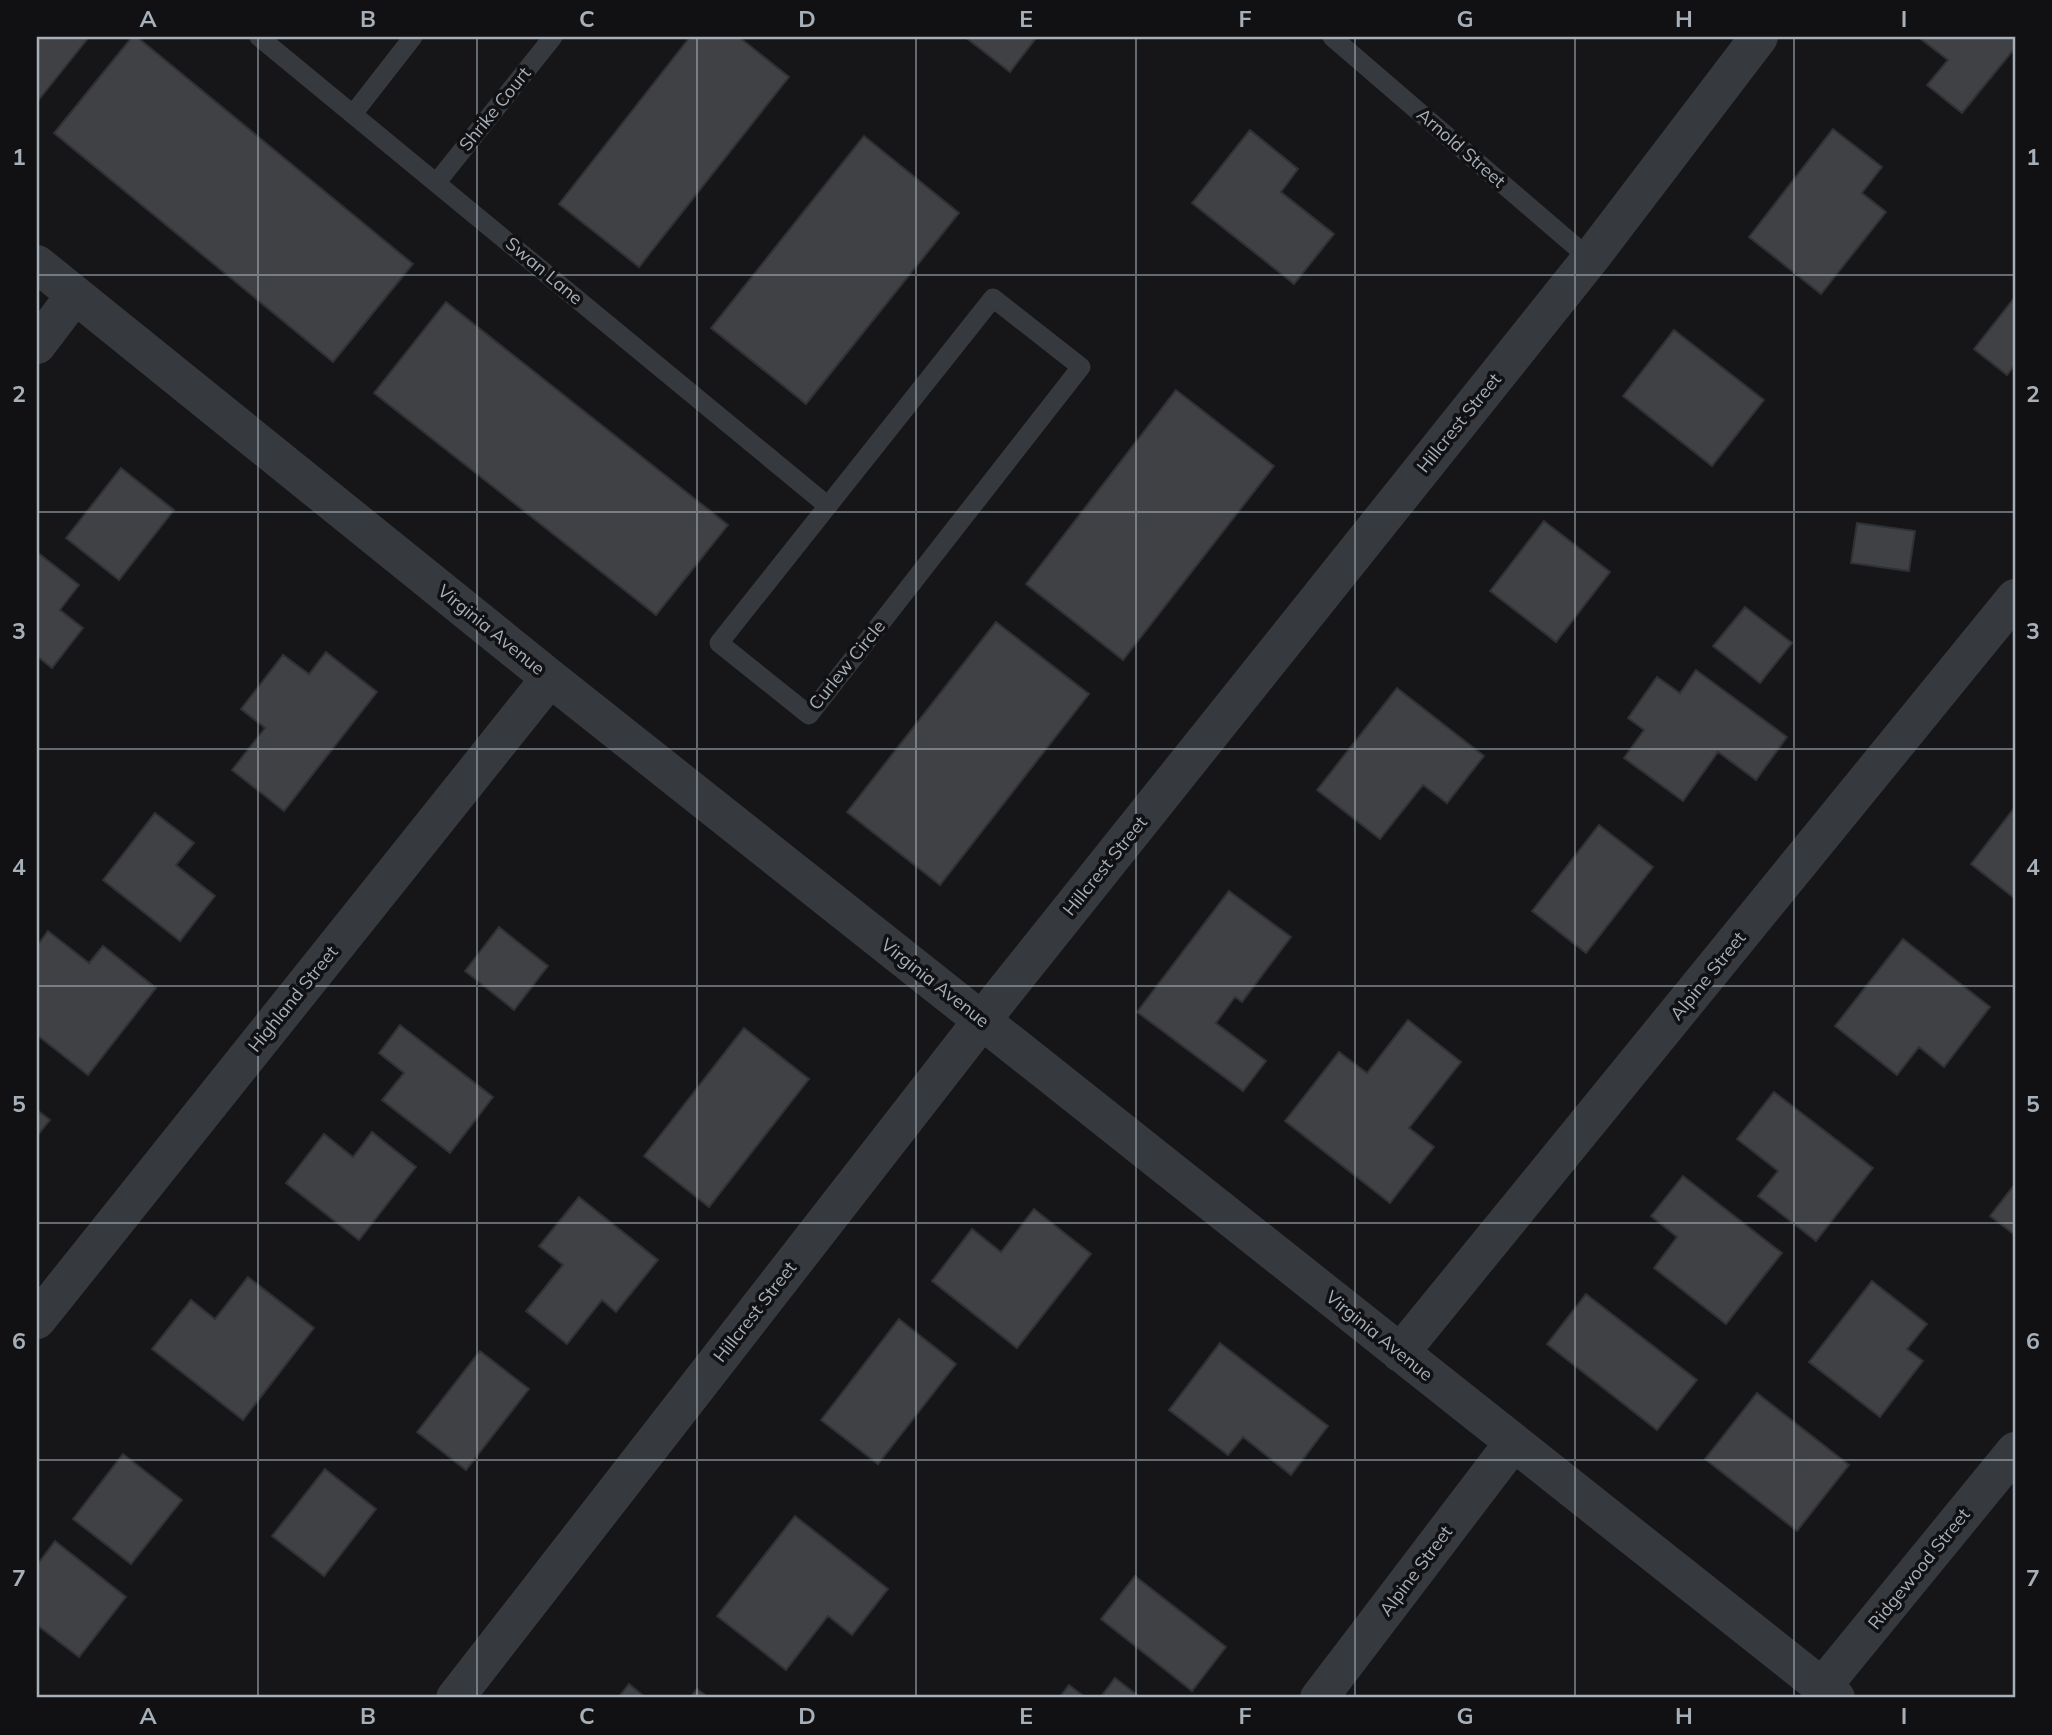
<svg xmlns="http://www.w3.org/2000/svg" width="2052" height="1735" font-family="Mulish,sans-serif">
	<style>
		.building { fill: #404145; stroke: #303134; stroke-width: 2 }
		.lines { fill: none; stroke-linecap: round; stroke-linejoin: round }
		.service { stroke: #36393d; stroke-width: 19 }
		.minor { stroke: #36393d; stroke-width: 38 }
		.grid { fill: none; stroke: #a7b0b9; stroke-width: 2; stroke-opacity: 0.55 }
		.labels { text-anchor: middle; stroke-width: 7; stroke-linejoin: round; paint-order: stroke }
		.street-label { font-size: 18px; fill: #a7b0b9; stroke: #111113 }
		.neatline { fill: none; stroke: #a7b0b9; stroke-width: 2.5 }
		.grid-label { font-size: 23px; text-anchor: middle; font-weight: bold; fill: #a7b0b9 }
	</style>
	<rect width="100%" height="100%" fill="#161618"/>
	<path class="building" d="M 37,37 L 89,37 L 37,102 Z
		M 132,37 L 137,37 L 413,264 L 333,362 L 54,133 Z
		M 690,37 L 739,37 L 789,77 L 639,267 L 559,204 Z
		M 965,37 L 1037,37 L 1010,72 Z
		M 1918,37 L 2013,37 L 2015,48 L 1962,113 L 1927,85 L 1948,60 Z
		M 1833,129 L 1882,167 L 1862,193 L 1886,212 L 1821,294 L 1749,237 Z
		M 1250,130 L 1298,169 L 1281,192 L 1334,234 L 1294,284 L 1192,203 Z
		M 864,136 L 959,213 L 806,404 L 711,328 Z
		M 2015,297 L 2015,365 L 2007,375 L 1974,349 Z
		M 446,302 L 728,525 L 656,615 L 374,393 Z
		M 1674,330 L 1764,400 L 1712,466 L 1623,396 Z
		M 1176,390 L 1274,466 L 1123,660 L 1026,584 Z
		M 121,468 L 174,510 L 119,580 L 66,538 Z
		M 1544,521 L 1610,572 L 1556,642 L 1490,591 Z
		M 1857,523 L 1915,531 L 1909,571 L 1851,563 Z
		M 37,552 L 79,585 L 60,610 L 83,628 L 52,668 L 37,656 Z
		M 1745,607 L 1792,643 L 1760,683 L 1713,646 Z
		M 996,622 L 1089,694 L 940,885 L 847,812 Z
		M 326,652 L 377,692 L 284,811 L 232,770 L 265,728 L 241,709 L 283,655 L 309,674 Z
		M 1696,670 L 1787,737 L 1756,780 L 1718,752 L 1683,801 L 1624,758 L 1644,730 L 1628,718 L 1657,677 L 1680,693 Z
		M 1397,688 L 1484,756 L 1447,803 L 1423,785 L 1380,839 L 1317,790 Z
		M 2015,807 L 2015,897 L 2014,898 L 1971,864 Z
		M 155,813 L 194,843 L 176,865 L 215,896 L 180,941 L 103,880 Z
		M 1599,825 L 1653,867 L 1586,953 L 1532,911 Z
		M 1229,891 L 1291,937 L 1242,1002 L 1235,997 L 1216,1023 L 1266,1061 L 1243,1091 L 1137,1012 Z
		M 499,927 L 548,966 L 514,1010 L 465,971 Z
		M 48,931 L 89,963 L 103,946 L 156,988 L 88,1075 L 37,1035 L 37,946 Z
		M 1903,939 L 1990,1007 L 1944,1067 L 1919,1047 L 1897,1075 L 1835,1026 Z
		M 1408,1020 L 1461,1062 L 1409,1128 L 1434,1147 L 1390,1203 L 1285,1121 L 1339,1052 L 1367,1073 Z
		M 400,1025 L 493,1097 L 450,1153 L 382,1100 L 404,1073 L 379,1053 Z
		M 744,1028 L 809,1079 L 709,1207 L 644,1156 Z
		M 1774,1092 L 1873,1168 L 1816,1241 L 1758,1196 L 1778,1171 L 1737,1139 Z
		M 37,1110 L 50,1120 L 37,1136 Z
		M 372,1132 L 416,1167 L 359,1240 L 286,1183 L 324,1134 L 353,1157 Z
		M 1683,1176 L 1782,1253 L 1726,1324 L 1654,1268 L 1677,1237 L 1651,1216 Z
		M 2015,1184 L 2015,1235 L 1990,1216 Z
		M 579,1197 L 658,1260 L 616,1312 L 602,1300 L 567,1344 L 526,1311 L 563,1265 L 539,1246 Z
		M 1034,1209 L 1091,1254 L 1017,1348 L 932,1281 L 972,1229 L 1001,1252 Z
		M 248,1277 L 314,1328 L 243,1420 L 152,1349 L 191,1300 L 215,1319 Z
		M 1872,1281 L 1927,1324 L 1907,1349 L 1923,1361 L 1880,1417 L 1809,1362 Z
		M 1586,1294 L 1697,1380 L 1657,1430 L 1547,1344 Z
		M 899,1319 L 956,1364 L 878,1464 L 821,1420 Z
		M 1220,1343 L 1328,1426 L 1291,1475 L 1243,1437 L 1228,1455 L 1169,1410 Z
		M 480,1351 L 529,1389 L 466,1470 L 417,1432 Z
		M 1757,1393 L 1849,1465 L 1797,1531 L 1705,1459 Z
		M 123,1454 L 182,1500 L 131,1564 L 73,1519 Z
		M 325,1469 L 376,1509 L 324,1576 L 272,1536 Z
		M 795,1516 L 888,1589 L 852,1635 L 828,1616 L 786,1670 L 717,1616 Z
		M 55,1541 L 126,1597 L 79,1657 L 37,1625 L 37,1565 Z
		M 1135,1576 L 1226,1647 L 1192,1691 L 1101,1619 Z
		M 1115,1678 L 1141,1698 L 1100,1698 Z
		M 629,1684 L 646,1698 L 618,1698 Z
		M 1069,1685 L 1086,1698 L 1059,1698 Z
		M 697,1689 L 709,1698 L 690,1698 Z"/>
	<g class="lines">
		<path class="service" d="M 259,37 L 828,506
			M 1332,37 L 1590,259
			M 353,114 L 413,37
			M 437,182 L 553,37
			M 993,298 L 1081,367 L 809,715 L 719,643 Z"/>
		<path class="minor" d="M 37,264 L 550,678 L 1836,1698
			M 37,345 L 75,295
			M 37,1320 L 550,678
			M 1400,1353 L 2015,598
			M 1822,1687 L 2015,1451
			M 455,1698 L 1001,996 L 1590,259 L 1759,37
			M 1319,1698 L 1513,1443"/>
	</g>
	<path class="grid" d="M 258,37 L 258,1698M 477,37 L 477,1698M 697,37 L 697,1698M 916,37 L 916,1698M 1136,37 L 1136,1698M 1355,37 L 1355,1698M 1575,37 L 1575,1698M 1794,37 L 1794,1698M 37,275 L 2015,275M 37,512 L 2015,512M 37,749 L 2015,749M 37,986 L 2015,986M 37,1223 L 2015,1223M 37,1460 L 2015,1460"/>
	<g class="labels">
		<g class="street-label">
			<text transform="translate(495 109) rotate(-51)" y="6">Shrike Court</text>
			<text transform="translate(1461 148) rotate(41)" y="6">Arnold Street</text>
			<text transform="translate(544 271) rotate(40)" y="6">Swan Lane</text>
			<text transform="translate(1459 423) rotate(-51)" y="6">Hillcrest Street</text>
			<text transform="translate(491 630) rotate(39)" y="6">Virginia Avenue</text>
			<text transform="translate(847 665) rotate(-51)" y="6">Curlew Circle</text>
			<text transform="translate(1105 866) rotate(-51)" y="6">Hillcrest Street</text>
			<text transform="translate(1708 976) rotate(-51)" y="6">Alpine Street</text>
			<text transform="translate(935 983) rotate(38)" y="6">Virginia Avenue</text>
			<text transform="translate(293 999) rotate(-51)" y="6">Highland Street</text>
			<text transform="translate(755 1312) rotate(-52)" y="6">Hillcrest Street</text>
			<text transform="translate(1379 1336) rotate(39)" y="6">Virginia Avenue</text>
			<text transform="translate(1919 1569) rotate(-51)" y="6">Ridgewood Street</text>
			<text transform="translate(1416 1571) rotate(-53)" y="6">Alpine Street</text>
		</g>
	</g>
	<rect width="2052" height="1735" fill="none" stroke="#111113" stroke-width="77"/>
	<rect x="38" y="38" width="1976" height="1658" class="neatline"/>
	<g class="grid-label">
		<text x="148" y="27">A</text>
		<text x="368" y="27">B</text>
		<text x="587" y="27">C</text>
		<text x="807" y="27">D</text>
		<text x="1026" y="27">E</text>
		<text x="1245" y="27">F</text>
		<text x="1465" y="27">G</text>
		<text x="1684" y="27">H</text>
		<text x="1904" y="27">I</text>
		<text x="19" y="165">1</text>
		<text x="2033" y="165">1</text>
		<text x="19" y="402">2</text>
		<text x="2033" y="402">2</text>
		<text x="19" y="639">3</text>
		<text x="2033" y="639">3</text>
		<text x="19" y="875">4</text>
		<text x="2033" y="875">4</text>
		<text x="19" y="1112">5</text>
		<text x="2033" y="1112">5</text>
		<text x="19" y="1349">6</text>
		<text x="2033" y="1349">6</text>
		<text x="19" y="1586">7</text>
		<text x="2033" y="1586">7</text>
		<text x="148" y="1724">A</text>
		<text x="368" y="1724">B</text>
		<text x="587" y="1724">C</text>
		<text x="807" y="1724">D</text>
		<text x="1026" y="1724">E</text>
		<text x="1245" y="1724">F</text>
		<text x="1465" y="1724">G</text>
		<text x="1684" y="1724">H</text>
		<text x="1904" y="1724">I</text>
	</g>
</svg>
